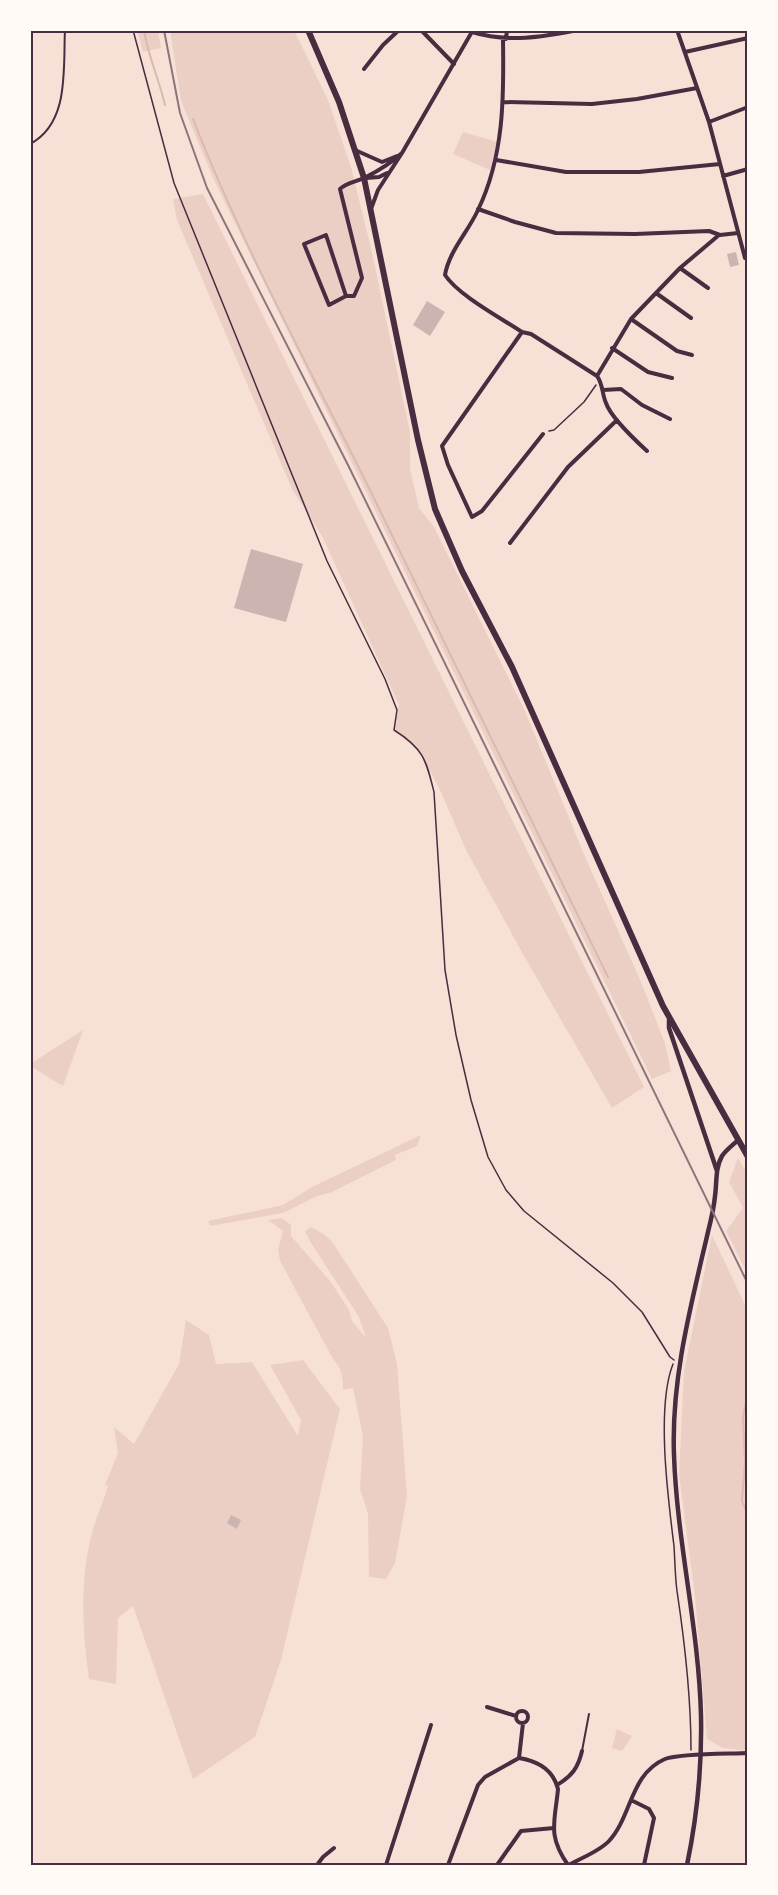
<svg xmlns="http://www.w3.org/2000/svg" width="778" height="1895" font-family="Montserrat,sans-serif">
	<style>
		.green { fill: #ebcfc5 }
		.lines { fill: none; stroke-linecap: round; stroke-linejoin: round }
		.stream { stroke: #dcb8b0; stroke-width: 2 }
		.building { fill: #ccb4b1 }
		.path { stroke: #4a2c40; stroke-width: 1.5 }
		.service { stroke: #4a2c40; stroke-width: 2 }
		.minor { stroke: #4a2c40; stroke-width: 4 }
		.tertiary { stroke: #4a2c40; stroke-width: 4.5 }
		.primary { stroke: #4a2c40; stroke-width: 6 }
		.rail { stroke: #8f747c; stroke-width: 2 }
		.neatline { fill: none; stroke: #4a2c40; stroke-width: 2 }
	</style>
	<rect width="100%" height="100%" fill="#f7e1d7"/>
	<path class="green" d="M 137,30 L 158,30 L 161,48 L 143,52 Z
		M 170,30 L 294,30 L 328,100 L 351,167 L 371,248 L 410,432 L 410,469 L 419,508 L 434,527 L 525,711 L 583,852 L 641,982 L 665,1043 L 671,1071 L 652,1079 L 214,180 L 181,101 Z
		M 463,132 L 497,142 L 490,170 L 453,154 Z
		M 203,194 L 644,1087 L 612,1108 L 524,956 L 466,850 L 441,792 L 418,748 L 394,730 L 399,705 L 322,536 L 292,489 L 177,220 L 173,199 Z
		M 83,1030 L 63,1086 L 30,1066 L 30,1064 Z
		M 421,1135 L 417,1146 L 395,1155 L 396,1160 L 332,1192 L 315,1197 L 283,1213 L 210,1226 L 208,1221 L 283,1205 L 312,1187 Z
		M 738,1158 L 748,1175 L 748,1275 L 726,1231 L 743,1208 L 729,1182 Z
		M 282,1218 L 291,1225 L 291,1236 L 331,1282 L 349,1310 L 352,1321 L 366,1338 L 359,1317 L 311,1243 L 305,1231 L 311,1227 L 325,1235 L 333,1243 L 388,1328 L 397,1363 L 407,1496 L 395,1563 L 386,1579 L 369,1577 L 368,1514 L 360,1489 L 363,1436 L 353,1388 L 343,1390 C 343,1378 342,1368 333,1359 L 280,1261 L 278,1249 L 283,1231 L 268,1220 Z
		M 712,1235 L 748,1311 L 748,1751 L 723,1748 L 707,1739 L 695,1597 L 679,1474 L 684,1371 Z
		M 186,1320 L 209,1335 L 216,1364 L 252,1362 L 298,1436 L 301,1420 L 270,1365 L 303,1360 L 340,1409 L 281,1660 L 255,1737 L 193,1779 L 133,1606 L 118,1618 L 116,1684 L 89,1679 C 82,1629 79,1575 94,1526 C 98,1513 104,1500 108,1486 L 105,1485 L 118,1453 L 114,1427 L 134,1444 L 179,1364 Z
		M 617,1729 L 632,1736 L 622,1751 L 612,1748 Z"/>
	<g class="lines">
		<path class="stream" d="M 144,30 C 148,56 159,79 165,105
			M 193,119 C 242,244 306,362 366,482 C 448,647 528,812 608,977
			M 748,1392 L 743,1417 L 745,1462 L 742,1501 L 748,1515"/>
	</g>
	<path class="building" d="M 736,252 L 739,265 L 730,267 L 727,254 Z
		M 427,301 L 445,312 L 430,336 L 413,325 Z
		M 251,549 L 303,564 L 286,622 L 234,608 Z
		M 231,1515 L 241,1520 L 237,1529 L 227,1523 Z"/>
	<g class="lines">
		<path class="path" d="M 133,30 L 174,183 L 327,561 L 385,679 L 397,710 L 394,730 C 424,749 426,760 434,792 L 445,970 L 456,1035 L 471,1100 L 488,1157 L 506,1190 L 524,1211 L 613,1283 L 642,1312 L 670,1357 L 674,1360
			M 549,431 L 554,430 L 584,402 L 596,385
			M 673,1364 C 656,1407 668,1498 674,1546 C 675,1561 675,1576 677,1591 C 685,1644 691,1696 691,1750"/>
		<path class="service" d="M 30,144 C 70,123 63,68 65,30
			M 582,1751 L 589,1714"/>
		<path class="minor" d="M 421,30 L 454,64
			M 677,30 L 709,122 L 745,258
			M 472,32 C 508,43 542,37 579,30
			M 503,39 C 504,98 504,156 478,210 C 468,232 449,251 445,275 C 458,295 501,318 522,332 L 531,334 L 597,376 C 603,384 602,394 606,403 C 611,418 635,440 647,451
			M 506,39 L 507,30
			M 685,52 L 748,38
			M 364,69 L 383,45 L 399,30
			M 504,102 L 592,104 L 637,99 L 697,88
			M 709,122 L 748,107
			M 355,150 L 382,162 L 397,156
			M 496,160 L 566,172 L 639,172 L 720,164
			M 723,176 L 748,169
			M 366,178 L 379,177 L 387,173
			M 371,209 L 378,190 L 402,153 L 473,30
			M 478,209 L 515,222 L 556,233 L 635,234 L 709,231 L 720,235 L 738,233
			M 680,268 L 708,288
			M 656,293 L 691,318
			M 346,296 L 326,235 L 304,244 L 329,305 L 346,296 L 354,296 L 362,278 L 340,189 C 347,182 357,182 366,177 C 380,170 391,163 402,153
			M 631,319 L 677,351 L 692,355
			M 522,332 L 442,446 L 448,465 L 472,517 L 482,511 L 543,434
			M 612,348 L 648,372 L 672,378
			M 597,376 L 631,319 L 680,268 L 719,235
			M 603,390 L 621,389 L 642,405 L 670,419
			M 510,543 L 568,467 L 617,420
			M 487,1707 L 516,1716
			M516 1717a6 6 0 1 1 12 0a6 6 0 1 1-12 0Z
			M 519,1758 L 523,1723
			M 557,1785 C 572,1776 578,1768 582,1751
			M 631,1800 L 649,1809 L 654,1818 L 644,1865
			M 317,1865 L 323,1857 L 334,1848
			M 386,1865 L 431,1725
			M 448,1865 L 478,1785 L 485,1777 L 519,1758 C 538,1761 553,1769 558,1789 C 555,1822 547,1835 568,1865
			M 497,1865 L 521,1831 L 554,1828
			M 569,1865 C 581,1858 600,1851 609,1841 C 632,1816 630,1774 665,1759 C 681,1753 728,1754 748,1753"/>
		<path class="tertiary" d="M 669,1020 L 669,1028 L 717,1171
			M 687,1865 C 697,1817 702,1766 701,1716 C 699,1629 677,1543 674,1455 C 671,1379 691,1305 708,1232 C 711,1220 714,1208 715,1196 C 717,1183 715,1168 722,1156 C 726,1150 733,1145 738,1140"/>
		<path class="primary" d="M 308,30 L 339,102 L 364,178 L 418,440 L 435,509 L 462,571 L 512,667 L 663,1006 L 748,1157"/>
		<path class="rail" d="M 164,30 L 180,113 L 207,188 L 348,465 L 748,1284"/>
	</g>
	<rect width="778" height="1895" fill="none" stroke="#fffaf5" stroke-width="63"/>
	<rect x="32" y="32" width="714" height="1832" class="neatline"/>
</svg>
